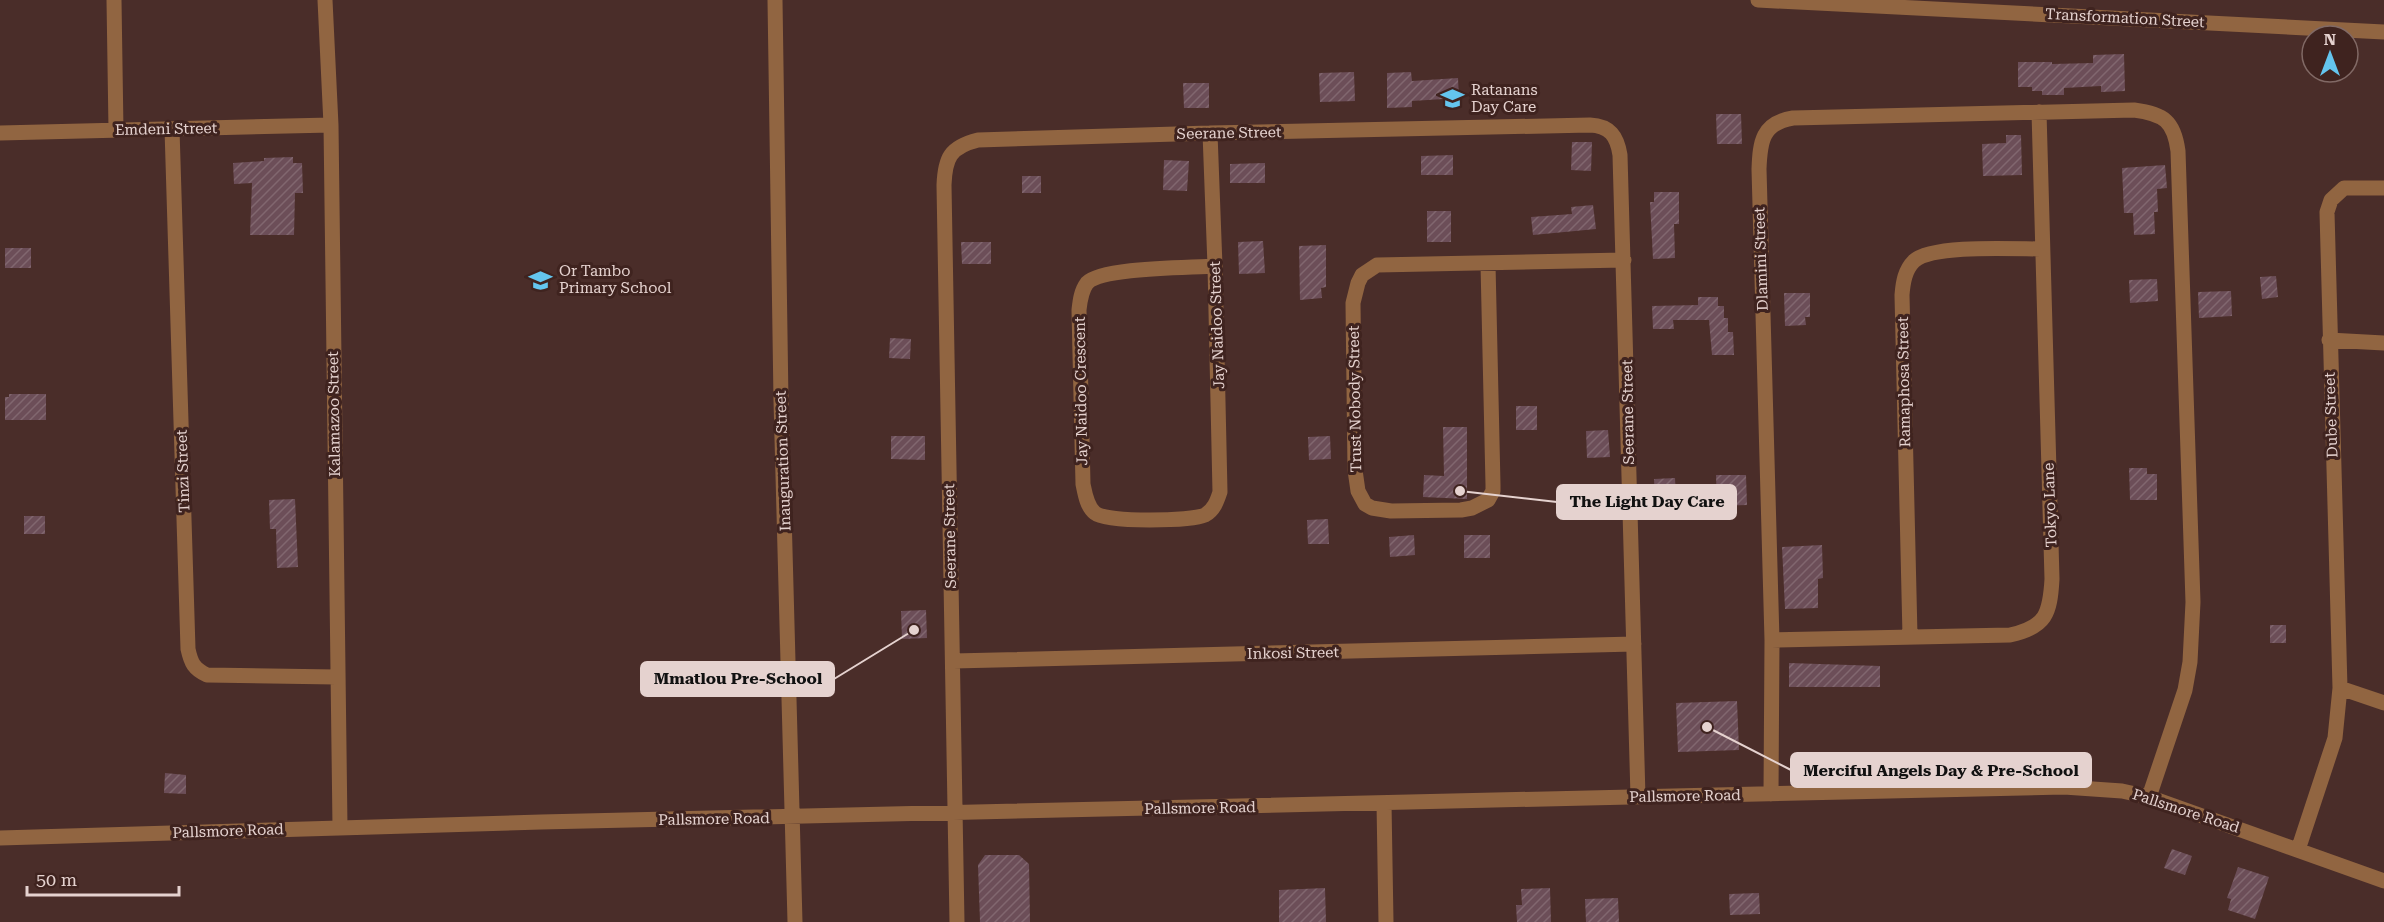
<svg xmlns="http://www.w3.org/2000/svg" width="2384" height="922" font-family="'Roboto Serif',serif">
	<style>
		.building { fill: url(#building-hatch) }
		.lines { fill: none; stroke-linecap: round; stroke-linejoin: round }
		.minor { stroke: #916541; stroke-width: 15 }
		.labels { text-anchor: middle; stroke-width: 6; stroke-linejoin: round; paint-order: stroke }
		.street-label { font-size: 15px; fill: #e5d2cf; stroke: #3f231f }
		.poi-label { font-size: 15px; fill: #e5d2cf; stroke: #3f231f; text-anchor: start }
		.leader { fill: none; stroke: #e5d2cf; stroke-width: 2 }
		.callout-dot { fill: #e5d2cf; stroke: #3f231f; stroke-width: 2 }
		.callout { fill: #e5d2cf; stroke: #e5d2cf; stroke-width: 2 }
		.callout-label { font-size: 16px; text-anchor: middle; font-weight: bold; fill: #111 }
	</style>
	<defs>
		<pattern id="building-hatch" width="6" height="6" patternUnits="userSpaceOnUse" patternTransform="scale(1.5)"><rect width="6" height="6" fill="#6c4e58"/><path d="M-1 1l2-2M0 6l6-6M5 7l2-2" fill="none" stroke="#81676f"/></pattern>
	</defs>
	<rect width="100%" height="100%" fill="#4a2d29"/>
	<path class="building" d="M 2124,54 L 2125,91 L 2101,92 L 2101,86 L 2064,88 L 2064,95 L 2042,95 L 2042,91 L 2032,91 L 2032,87 L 2018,87 L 2018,62 L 2052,62 L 2052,64 L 2093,63 L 2093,55 Z
		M 1354,72 L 1355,101 L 1320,102 L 1319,73 Z
		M 1411,72 L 1412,81 L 1458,78 L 1459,98 L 1412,101 L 1412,107 L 1387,108 L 1387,73 Z
		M 1183,83 L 1209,83 L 1209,108 L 1184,108 Z
		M 1716,114 L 1741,114 L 1742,144 L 1717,144 Z
		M 2006,135 L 2021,135 L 2022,175 L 1983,176 L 1982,144 L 2006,143 Z
		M 1572,142 L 1592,142 L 1591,171 L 1571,170 Z
		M 1453,155 L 1453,175 L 1421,175 L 1421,156 Z
		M 293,157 L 293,163 L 302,163 L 303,193 L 295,193 L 294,235 L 250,235 L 252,183 L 234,184 L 233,163 L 264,161 L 264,158 Z
		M 1164,160 L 1189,161 L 1187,191 L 1163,190 Z
		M 1265,163 L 1265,183 L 1230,183 L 1230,164 Z
		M 2165,165 L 2167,188 L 2157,189 L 2158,212 L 2154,212 L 2155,234 L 2134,235 L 2133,213 L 2124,213 L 2122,168 Z
		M 1022,176 L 1041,176 L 1041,193 L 1022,193 Z
		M 1654,192 L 1679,192 L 1679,224 L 1674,224 L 1675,258 L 1653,259 L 1650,202 L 1654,202 Z
		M 1593,205 L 1596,229 L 1533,235 L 1531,217 L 1572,214 L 1571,207 Z
		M 1427,211 L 1451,211 L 1451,242 L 1427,242 Z
		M 1263,241 L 1265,273 L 1239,274 L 1238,242 Z
		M 961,242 L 991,242 L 991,264 L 962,264 Z
		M 1326,245 L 1326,287 L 1321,288 L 1322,298 L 1300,300 L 1299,246 Z
		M 5,248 L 31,248 L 31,268 L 5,268 Z
		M 2276,276 L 2278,297 L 2262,299 L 2260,277 Z
		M 2157,279 L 2158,301 L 2130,303 L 2129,280 Z
		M 2231,291 L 2232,316 L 2199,318 L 2198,292 Z
		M 1784,293 L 1810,293 L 1810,317 L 1805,317 L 1806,325 L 1785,326 Z
		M 1698,297 L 1718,297 L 1718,306 L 1724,306 L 1724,318 L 1728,318 L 1728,332 L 1733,332 L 1734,355 L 1712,355 L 1709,320 L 1673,320 L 1674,329 L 1653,329 L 1652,306 L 1698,305 Z
		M 890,338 L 911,339 L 910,359 L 889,358 Z
		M 9,394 L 46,394 L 46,420 L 5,420 L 5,397 L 9,397 Z
		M 1516,406 L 1537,406 L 1537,430 L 1516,430 Z
		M 1443,427 L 1467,427 L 1467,499 L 1423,497 L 1424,475 L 1444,476 Z
		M 1608,430 L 1610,457 L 1587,458 L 1586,431 Z
		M 891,436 L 925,436 L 925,460 L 891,459 Z
		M 1330,436 L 1331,459 L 1309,460 L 1308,437 Z
		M 2129,468 L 2147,468 L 2147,474 L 2157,474 L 2157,500 L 2130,500 Z
		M 1716,475 L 1746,475 L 1747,505 L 1717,506 Z
		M 1675,478 L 1676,498 L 1655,499 L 1654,479 Z
		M 295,499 L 298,567 L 277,568 L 276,529 L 270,529 L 269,500 Z
		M 24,516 L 45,516 L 45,534 L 24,534 Z
		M 1328,519 L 1329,544 L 1308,544 L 1307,520 Z
		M 1414,535 L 1415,555 L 1390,557 L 1389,537 Z
		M 1464,535 L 1490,535 L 1490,558 L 1464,558 Z
		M 1822,545 L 1823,578 L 1818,579 L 1818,608 L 1785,609 L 1782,547 Z
		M 926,610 L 927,638 L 902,639 L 901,611 Z
		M 2270,625 L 2286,625 L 2286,643 L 2270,643 Z
		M 1789,663 L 1880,666 L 1880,687 L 1789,687 Z
		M 1737,701 L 1739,750 L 1678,752 L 1676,703 Z
		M 165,773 L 186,775 L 186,794 L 164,793 Z
		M 2172,849 L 2192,856 L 2185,875 L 2164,868 Z
		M 985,855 L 1019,855 L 1029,864 L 1030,922 L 980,922 L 978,865 Z
		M 2238,867 L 2269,877 L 2255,919 L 2228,910 L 2231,899 L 2227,898 Z
		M 1325,888 L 1326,922 L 1279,922 L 1279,890 Z
		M 1550,888 L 1551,922 L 1517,922 L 1516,905 L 1522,905 L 1521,889 Z
		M 1759,893 L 1760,914 L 1730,915 L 1729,894 Z
		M 1618,898 L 1619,922 L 1586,922 L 1585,899 Z"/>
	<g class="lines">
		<path class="minor" d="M 114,0 L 116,130
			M 325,0 L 331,125 L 340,827
			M 775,0 L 781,401 L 795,922
			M 1758,0 L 2384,32
			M 172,129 L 188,649 C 191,663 194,669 207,675 L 336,677
			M 0,133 L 331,125
			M 1210,133 L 1215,266 L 1220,492 C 1217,501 1214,510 1205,515 C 1192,521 1107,523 1095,513 C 1087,507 1085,494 1083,484 L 1079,310 C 1080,301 1081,291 1087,283 C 1102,267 1191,268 1215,266
			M 1488,264 L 1493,485 L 1493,491 L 1488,500 L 1472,508 L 1461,510 L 1391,511 L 1372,508 L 1365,504 L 1358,491 L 1355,470 L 1353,303 L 1358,283 L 1362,275 L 1377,265 L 1624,260
			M 2329,340 L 2384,343
			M 1910,636 L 1902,295 C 1903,282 1905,270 1914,261 C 1932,244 2016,249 2042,249
			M 1772,640 L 2010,635 C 2046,627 2050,614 2052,579 L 2039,112
			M 953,661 L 1634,644
			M 2340,688 L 2384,703
			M 1771,794 L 1772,640 L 1759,169 C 1760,142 1762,123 1793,118 L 2134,110 C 2164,114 2174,121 2178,151 L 2193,602 L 2190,662 L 2185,690 L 2149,797
			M 1384,803 L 1386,922
			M 0,838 L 541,822 L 2064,787 L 2122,791 L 2149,797 L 2384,881
			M 2298,850 L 2335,738 L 2340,688 L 2327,212 L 2331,200 L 2344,188 L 2384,188
			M 957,922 L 944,185 C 945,158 950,147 978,140 L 1210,133 L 1590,125 C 1610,126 1617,136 1620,155 L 1638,797"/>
	</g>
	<defs>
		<symbol id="school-bare" viewBox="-9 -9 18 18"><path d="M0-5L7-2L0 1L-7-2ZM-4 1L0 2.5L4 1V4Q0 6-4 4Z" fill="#64c5ee" stroke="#3f231f" stroke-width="2.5" paint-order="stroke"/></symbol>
	</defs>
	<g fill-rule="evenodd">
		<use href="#school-bare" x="1436" y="82" width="33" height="33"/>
		<use href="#school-bare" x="524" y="264" width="33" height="33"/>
	</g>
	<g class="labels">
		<g class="street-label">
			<text transform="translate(2125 18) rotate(3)" y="5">Transformation Street</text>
			<text transform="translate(166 129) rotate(-1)" y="5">Emdeni Street</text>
			<text transform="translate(1229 133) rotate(-1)" y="5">Seerane Street</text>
			<text transform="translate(1761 259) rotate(-92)" y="5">Dlamini Street</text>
			<text transform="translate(1217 325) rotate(-92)" y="5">Jay Naidoo Street</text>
			<text transform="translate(1904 382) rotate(-91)" y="5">Ramaphosa Street</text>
			<text transform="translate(1081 391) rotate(-91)" y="5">Jay Naidoo Crescent</text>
			<text transform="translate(1355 399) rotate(-91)" y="5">Trust Nobody Street</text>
			<text transform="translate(1628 412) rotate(-91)" y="5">Seerane Street</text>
			<text transform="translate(334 414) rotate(-91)" y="5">Kalamazoo Street</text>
			<text transform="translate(2331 415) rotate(-92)" y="5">Dube Street</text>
			<text transform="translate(783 461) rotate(-92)" y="5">Inauguration Street</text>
			<text transform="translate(183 471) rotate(-92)" y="5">Tinzi Street</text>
			<text transform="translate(2050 505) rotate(-92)" y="5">Tokyo Lane</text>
			<text transform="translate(950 536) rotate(-91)" y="5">Seerane Street</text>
			<text transform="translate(1293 653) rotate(-1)" y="5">Inkosi Street</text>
			<text transform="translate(1685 796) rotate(-1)" y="5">Pallsmore Road</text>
			<text transform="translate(1200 808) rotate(-1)" y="5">Pallsmore Road</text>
			<text transform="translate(2186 811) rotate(18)" y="5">Pallsmore Road</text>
			<text transform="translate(714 819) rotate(-1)" y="5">Pallsmore Road</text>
			<text transform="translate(228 831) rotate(-2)" y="5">Pallsmore Road</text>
		</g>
		<g class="poi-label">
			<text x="1471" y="95">Ratanans<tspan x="1471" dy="17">Day Care</tspan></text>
			<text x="559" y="276">Or Tambo<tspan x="559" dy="17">Primary School</tspan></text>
		</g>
	</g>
	<path class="leader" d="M1460 491L1557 502M914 630L834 679M1707 727L1791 770"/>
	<g class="callout-dot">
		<circle cx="1460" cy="491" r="6"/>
		<circle cx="914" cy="630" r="6"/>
		<circle cx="1707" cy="727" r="6"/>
	</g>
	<g class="callout">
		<rect x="1557" y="485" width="179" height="34" rx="6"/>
		<rect x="641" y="662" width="193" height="34" rx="6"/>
		<rect x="1791" y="753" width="300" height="34" rx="6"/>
	</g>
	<g class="callout-label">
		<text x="1647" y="507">The Light Day Care</text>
		<text x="738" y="684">Mmatlou Pre-School</text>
		<text x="1941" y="776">Merciful Angels Day &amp; Pre-School</text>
	</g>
	<g transform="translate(2330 54)"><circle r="28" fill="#3f231f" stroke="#816965" stroke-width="1.5"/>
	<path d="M0-4.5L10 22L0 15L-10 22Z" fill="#64c5ee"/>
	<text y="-9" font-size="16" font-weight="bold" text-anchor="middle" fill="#e5d2cf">N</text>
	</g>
	<path d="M27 886v9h152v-9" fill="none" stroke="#e5d2cf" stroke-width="3"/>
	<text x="36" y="886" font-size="18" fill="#e5d2cf" stroke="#3f231f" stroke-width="4.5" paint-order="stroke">50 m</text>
</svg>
